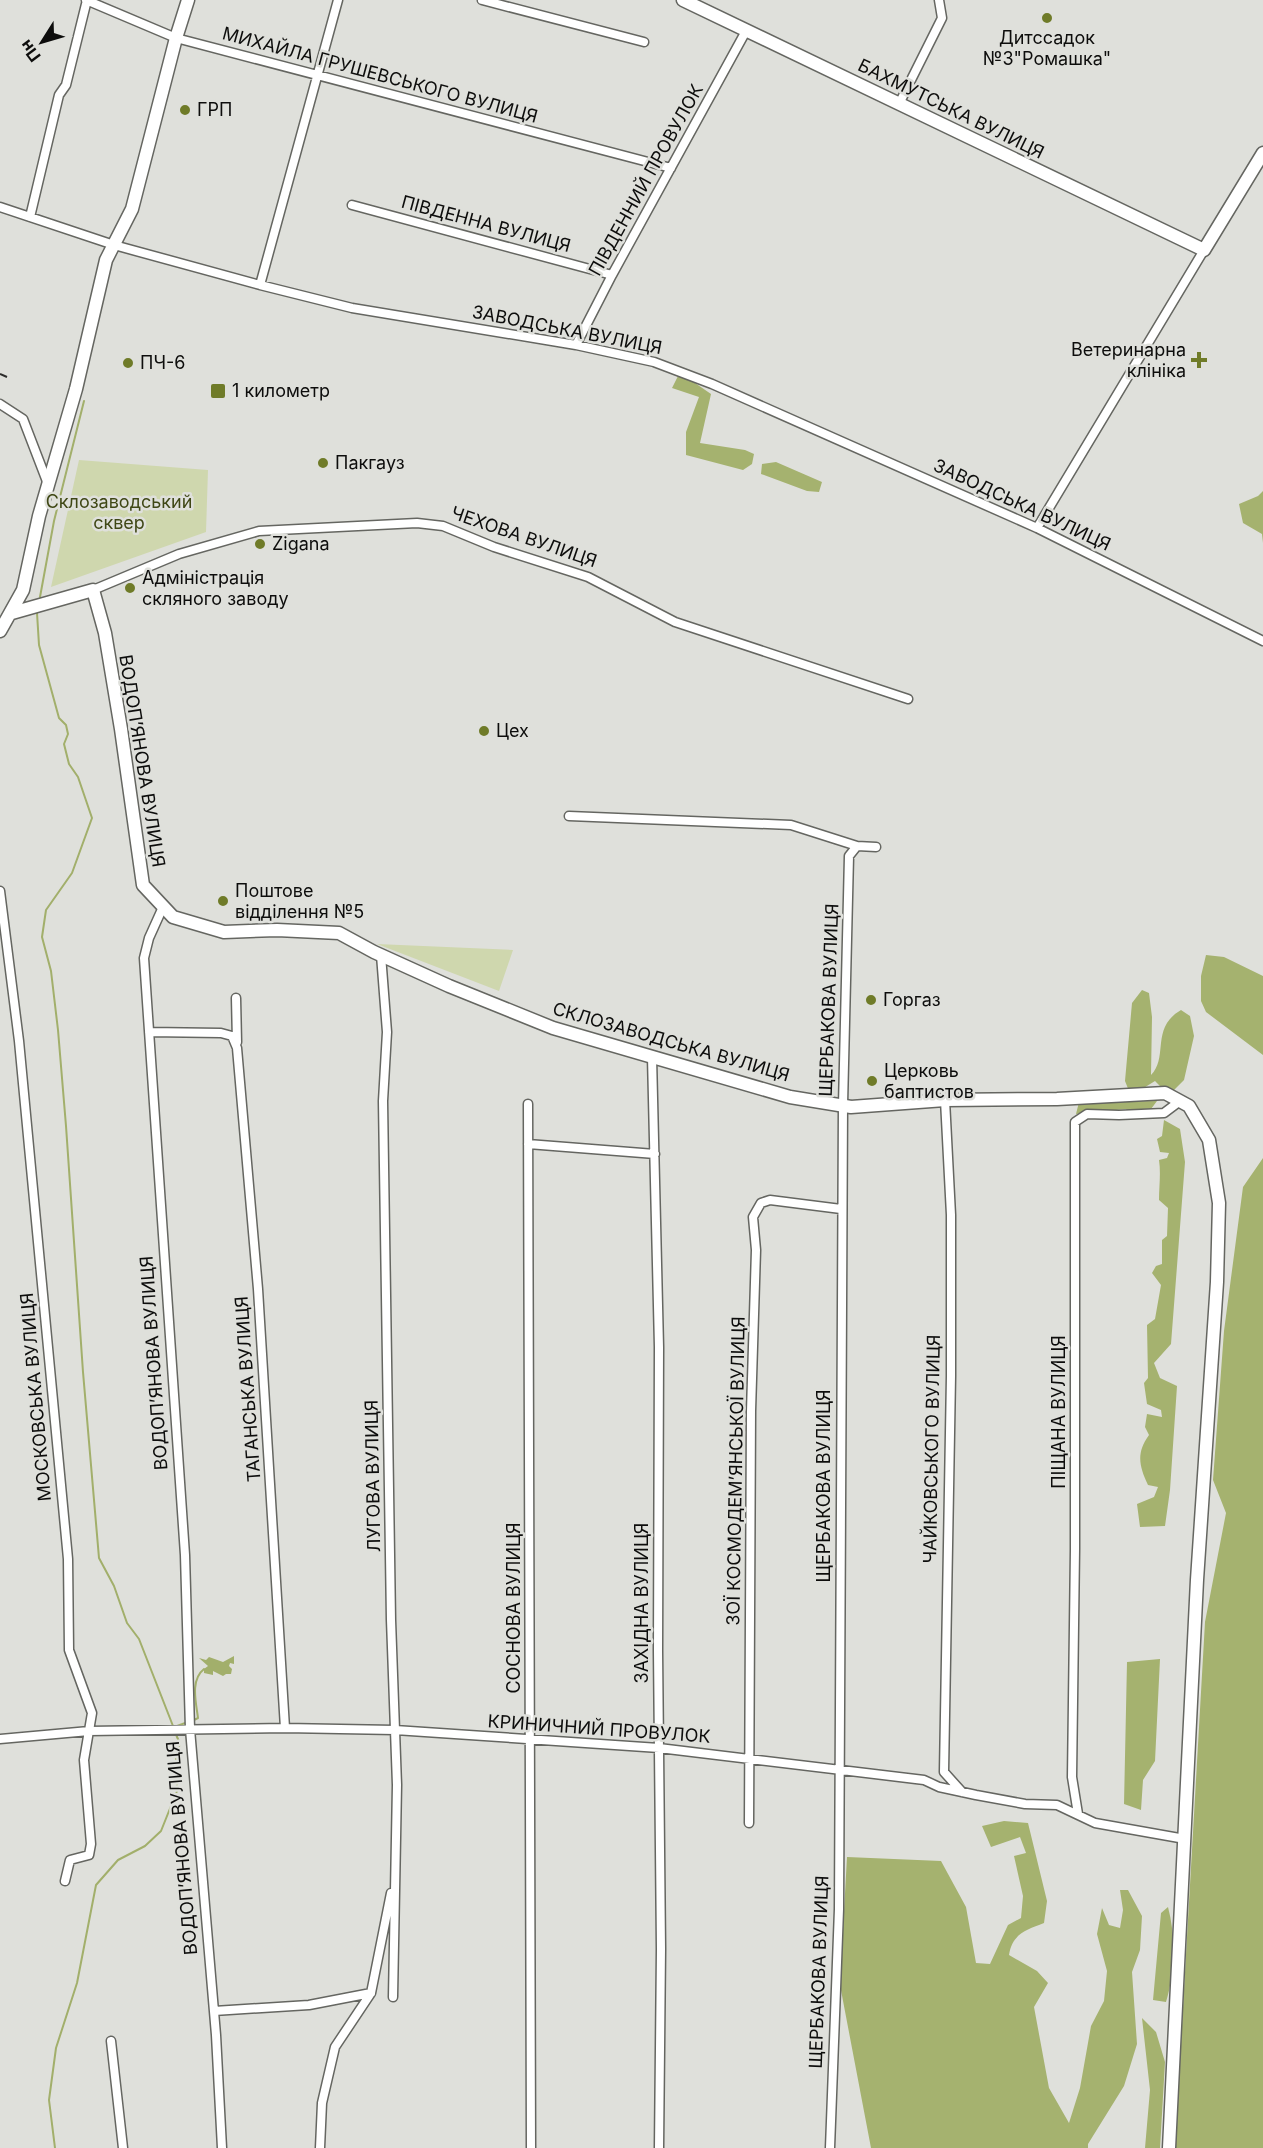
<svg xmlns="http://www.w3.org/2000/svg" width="1263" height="2148" font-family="Inter,sans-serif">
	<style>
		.green { fill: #cfd7ae }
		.forest { fill: #a5b26f }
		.water { fill: #a2af6b }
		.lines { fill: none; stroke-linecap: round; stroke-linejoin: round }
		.stream { stroke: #a2af6b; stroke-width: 2 }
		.street-casing { stroke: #656661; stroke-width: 11 }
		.secondary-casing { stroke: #656661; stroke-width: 15 }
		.street { stroke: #fff; stroke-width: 8 }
		.secondary { stroke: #fff; stroke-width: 12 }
		.rail { stroke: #2d2d2c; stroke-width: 2; stroke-dasharray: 10 10; stroke-linecap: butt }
		.poi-dot { fill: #6f7b28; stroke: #dfe0db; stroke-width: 2 }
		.labels { text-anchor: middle; stroke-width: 5; stroke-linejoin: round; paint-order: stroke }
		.poi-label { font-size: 18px; fill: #0d0d0c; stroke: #dfe0db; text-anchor: start }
		.street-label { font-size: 18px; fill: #0d0d0c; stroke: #dfe0db }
		.park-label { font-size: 18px; fill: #3f4715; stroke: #dfe0db }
	</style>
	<rect width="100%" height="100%" fill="#dfe0db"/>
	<path class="green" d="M 79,460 L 208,470 L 206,532 L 51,587 Z
		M 377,944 L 513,950 L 499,991 Z"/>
	<path class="forest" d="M 678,376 L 695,383 L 711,394 L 700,443 L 745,450 L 754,454 L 752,464 L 743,470 L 686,455 L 686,432 L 699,397 L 672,388 Z
		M 776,462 L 822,482 L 819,492 L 807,491 L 761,474 L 762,464 Z
		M 1263,491 L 1263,543 L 1262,534 L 1243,523 L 1239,504 L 1258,496 Z
		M 1206,955 L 1224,957 L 1263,976 L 1263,1055 L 1206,1012 L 1201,1001 L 1201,976 Z
		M 1142,990 L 1149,993 L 1152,1017 L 1151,1075 C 1169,1057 1150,1028 1181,1010 L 1190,1016 L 1194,1036 L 1184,1080 L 1173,1091 L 1164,1090 L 1155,1081 L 1142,1089 L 1129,1091 L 1125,1081 L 1132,1003 Z
		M 1157,1101 L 1148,1113 L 1129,1112 L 1126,1109 L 1076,1114 L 1079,1102 Z
		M 1164,1120 L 1180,1129 L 1185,1162 L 1171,1344 L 1154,1363 L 1160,1378 L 1177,1386 L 1170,1490 L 1165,1526 L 1140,1527 L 1137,1504 L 1154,1497 L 1158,1487 L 1148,1485 C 1139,1466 1136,1453 1149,1435 L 1145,1427 L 1147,1414 L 1162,1417 L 1161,1410 L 1147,1404 L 1144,1383 L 1148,1378 L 1147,1325 L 1155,1319 L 1161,1285 L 1152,1273 L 1156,1266 L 1162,1264 L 1162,1240 L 1167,1236 L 1168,1208 L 1159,1200 C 1159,1187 1161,1173 1159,1160 L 1167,1158 L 1169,1153 L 1160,1152 L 1157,1139 L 1162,1136 Z
		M 1263,1158 L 1263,2148 L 1175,2148 L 1205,1622 L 1226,1513 L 1213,1480 L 1224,1331 L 1243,1187 Z
		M 1160,1659 L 1155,1761 L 1143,1780 L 1141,1810 L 1124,1804 L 1127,1662 Z
		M 1004,1821 L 1028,1823 L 1047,1901 L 1044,1923 C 1026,1930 1012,1934 1009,1955 L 1037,1971 L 1048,1983 L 1034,2007 L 1049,2088 L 1069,2123 L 1080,2088 L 1091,2026 L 1104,2001 L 1107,1971 L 1097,1934 L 1102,1908 L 1109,1925 L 1120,1928 L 1123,1910 L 1120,1890 L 1128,1890 L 1142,1916 L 1140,1950 L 1132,1972 L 1137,2044 L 1124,2086 L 1088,2144 L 1088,2148 L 871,2148 L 840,1985 L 847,1857 L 941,1861 L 966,1907 L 976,1963 L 990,1964 L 1008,1925 L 1021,1918 L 1023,1896 L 1014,1856 L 1026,1853 L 1020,1837 L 991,1847 L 982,1826 Z
		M 1168,1907 C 1176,1937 1175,1973 1166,2002 L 1153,2000 L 1161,1913 Z
		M 1142,2018 L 1156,2032 L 1165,2062 L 1160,2148 L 1145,2148 L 1150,2090 Z"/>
	<path class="water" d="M 234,1656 L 234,1664 L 230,1663 L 229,1666 L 232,1669 L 231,1674 L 226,1674 L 223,1676 L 213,1671 L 213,1675 L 204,1673 L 204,1669 L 208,1666 L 199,1658 L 206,1660 L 209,1657 L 223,1662 Z"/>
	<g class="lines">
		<path class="stream" d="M 40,597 L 54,521 L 84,401
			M 37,613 L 39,645 L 59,718 L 66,725 L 68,734 L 64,744 L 69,764 L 78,777 L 92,818 L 72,873 L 46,910 L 42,937 L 51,971 L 58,1030 L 66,1126 L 83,1372 L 99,1558 L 114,1586 L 127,1623 L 139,1639 L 173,1726
			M 194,1720 L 198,1718 C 196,1702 190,1680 204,1669
			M 177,1726 L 188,1722
			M 55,2148 L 49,2100 L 56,2048 L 77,1983 L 96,1885 L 118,1860 L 145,1846 L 161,1831 L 177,1791 L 176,1753 L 180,1744 L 175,1732"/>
		<defs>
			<path id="street" d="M 86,0 L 176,38 L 671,168
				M 482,0 L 644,42
				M 899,104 L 942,18 L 939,0
				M 352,205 L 612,275
				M 0,207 L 114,245 L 260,285 L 352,308 L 576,345 L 654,362 L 712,384 L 1037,528 L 1263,641
				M 30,217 L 59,95 L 66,85 L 87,0
				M 260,285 L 338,0
				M 576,345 L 612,275 L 746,31
				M 0,404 L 23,419 L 48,484
				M 1037,528 L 1204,250
				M 93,590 L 179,554 L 259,531 L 417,523 L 443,526 L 494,547 L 588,577 L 675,622 L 908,699
				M 569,816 L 791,825 L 857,846
				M 0,891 L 19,1041 L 68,1559 L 69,1650 L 92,1713 L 84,1760 L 91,1844 L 89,1855 L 70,1860 L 65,1881
				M 163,907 L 149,938 L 144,958 L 185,1555 L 190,1729 L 216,2035 L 222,2148
				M 381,955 L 387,1032 L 383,1101 L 391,1620 L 397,1785 L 393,1997
				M 236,998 L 237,1042
				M 149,1032 L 221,1033 L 232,1036 L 237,1048 L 258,1289 L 285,1728
				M 652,1057 L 659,1347 L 658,1651 L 661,1949 L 659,2148
				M 945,1100 L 951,1215 L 951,1376 L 944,1772 L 962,1792
				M 528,1104 L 531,2148
				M 528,1144 L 655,1154
				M 0,1739 L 89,1731 L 285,1728 L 395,1730 L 659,1748 L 924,1780 L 939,1787 L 976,1795 L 1025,1804 L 1057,1805 L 1095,1823 L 1185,1839
				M 1078,1814 L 1072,1777 L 1075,1549 L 1075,1122 L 1087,1114 L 1119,1115 L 1164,1113 L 1180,1101
				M 749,1823 L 751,1411 L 756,1250 L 753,1217 L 761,1203 L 770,1200 L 841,1209
				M 214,2011 L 309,2005 L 371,1993
				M 111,2041 L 123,2148
				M 320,2148 L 322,2103 L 335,2047 L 371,1993 L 391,1893
				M 830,2148 L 839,1909 L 843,1105 L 849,856 L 857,846 L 876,847"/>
			<path id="secondary" d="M 683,0 L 1204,250 L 1263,153
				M 12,613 L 93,590 L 105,633 L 121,729 L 143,885 L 173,917 L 224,932 L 277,930 L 339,933 L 374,952 L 449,986 L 553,1028 L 790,1097 L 851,1107 L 945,1100 L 1057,1099 L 1165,1093 L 1189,1106 L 1209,1140 L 1219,1203 L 1217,1282 L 1197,1580 L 1169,2148
				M 0,631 L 23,590 L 39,516 L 76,389 L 106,260 L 132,209 L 176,38 L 188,0"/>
		</defs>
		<use href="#street" class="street-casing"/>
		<use href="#secondary" class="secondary-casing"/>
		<use href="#street" class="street"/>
		<use href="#secondary" class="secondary"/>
		<path class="rail" d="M 0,374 L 7,377"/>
	</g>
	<g class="poi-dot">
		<circle cx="1047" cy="18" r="6"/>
		<circle cx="185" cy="110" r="6"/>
		<path d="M1196 351h6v6h6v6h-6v6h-6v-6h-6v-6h6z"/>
		<circle cx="128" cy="363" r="6"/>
		<rect x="210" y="383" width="16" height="16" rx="3"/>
		<circle cx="323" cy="463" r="6"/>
		<circle cx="260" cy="544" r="6"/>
		<circle cx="130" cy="588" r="6"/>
		<circle cx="484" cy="731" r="6"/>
		<circle cx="223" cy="901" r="6"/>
		<circle cx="871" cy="1000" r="6"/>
		<circle cx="872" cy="1081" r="6"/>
	</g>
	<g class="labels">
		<g class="poi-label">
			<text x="1047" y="44" text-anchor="middle">Дитссадок<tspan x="1047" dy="21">№3"Ромашка"</tspan></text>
			<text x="197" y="116">ГРП</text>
			<text x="1186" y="356" text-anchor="end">Ветеринарна<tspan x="1186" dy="21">клініка</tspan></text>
			<text x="140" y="369">ПЧ-6</text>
			<text x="232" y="397">1 километр</text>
			<text x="335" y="469">Пакгауз</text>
			<text x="272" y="550">Zigana</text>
			<text x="142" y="584">Адміністрація<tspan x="142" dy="21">скляного заводу</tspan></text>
			<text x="496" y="737">Цех</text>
			<text x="235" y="897">Поштове<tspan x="235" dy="21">відділення №5</tspan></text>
			<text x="883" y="1006">Горгаз</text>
			<text x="884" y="1077">Церковь<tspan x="884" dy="21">баптистов</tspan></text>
		</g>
		<g class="street-label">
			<text transform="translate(380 75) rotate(15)" y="6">МИХАЙЛА ГРУШЕВСЬКОГО ВУЛИЦЯ</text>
			<text transform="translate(951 109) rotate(26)" y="6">БАХМУТСЬКА ВУЛИЦЯ</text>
			<text transform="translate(646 180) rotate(-61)" y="6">ПІВДЕННИЙ ПРОВУЛОК</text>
			<text transform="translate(486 224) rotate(15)" y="6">ПІВДЕННА ВУЛИЦЯ</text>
			<text transform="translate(567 330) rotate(11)" y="6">ЗАВОДСЬКА ВУЛИЦЯ</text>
			<text transform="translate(1022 505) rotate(25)" y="6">ЗАВОДСЬКА ВУЛИЦЯ</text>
			<text transform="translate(524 537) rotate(19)" y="6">ЧЕХОВА ВУЛИЦЯ</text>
			<text transform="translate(142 761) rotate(81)" y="6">ВОДОП’ЯНОВА ВУЛИЦЯ</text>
			<text transform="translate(829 1000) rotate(-88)" y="6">ЩЕРБАКОВА ВУЛИЦЯ</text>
			<text transform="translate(671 1042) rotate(16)" y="6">СКЛОЗАВОДСЬКА ВУЛИЦЯ</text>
			<text transform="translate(154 1363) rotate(-94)" y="6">ВОДОП’ЯНОВА ВУЛИЦЯ</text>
			<text transform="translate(248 1389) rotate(-94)" y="6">ТАГАНСЬКА ВУЛИЦЯ</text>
			<text transform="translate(36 1397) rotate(-95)" y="6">МОСКОВСЬКА ВУЛИЦЯ</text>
			<text transform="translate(1059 1412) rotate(-90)" y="6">ПІЩАНА ВУЛИЦЯ</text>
			<text transform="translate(932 1449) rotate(-89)" y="6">ЧАЙКОВСЬКОГО ВУЛИЦЯ</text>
			<text transform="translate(736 1471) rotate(-89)" y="6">ЗОЇ КОСМОДЕМ’ЯНСЬКОЇ ВУЛИЦЯ</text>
			<text transform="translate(373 1476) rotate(-91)" y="6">ЛУГОВА ВУЛИЦЯ</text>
			<text transform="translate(824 1486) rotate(-90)" y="6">ЩЕРБАКОВА ВУЛИЦЯ</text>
			<text transform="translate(642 1603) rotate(-90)" y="6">ЗАХІДНА ВУЛИЦЯ</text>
			<text transform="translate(514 1608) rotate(-90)" y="6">СОСНОВА ВУЛИЦЯ</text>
			<text transform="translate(599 1729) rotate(4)" y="6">КРИНИЧНИЙ ПРОВУЛОК</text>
			<text transform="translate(182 1848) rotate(-95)" y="6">ВОДОП’ЯНОВА ВУЛИЦЯ</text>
			<text transform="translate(819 1972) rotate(-88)" y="6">ЩЕРБАКОВА ВУЛИЦЯ</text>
		</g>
		<g class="park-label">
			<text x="119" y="508">Склозаводський<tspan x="119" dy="21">сквер</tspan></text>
		</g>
	</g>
	<g transform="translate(42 42) rotate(233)" stroke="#dfe0db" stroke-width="4.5" paint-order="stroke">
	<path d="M0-4.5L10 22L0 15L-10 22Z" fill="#0d0d0c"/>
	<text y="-9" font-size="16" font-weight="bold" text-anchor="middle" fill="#0d0d0c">Пн</text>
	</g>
</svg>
